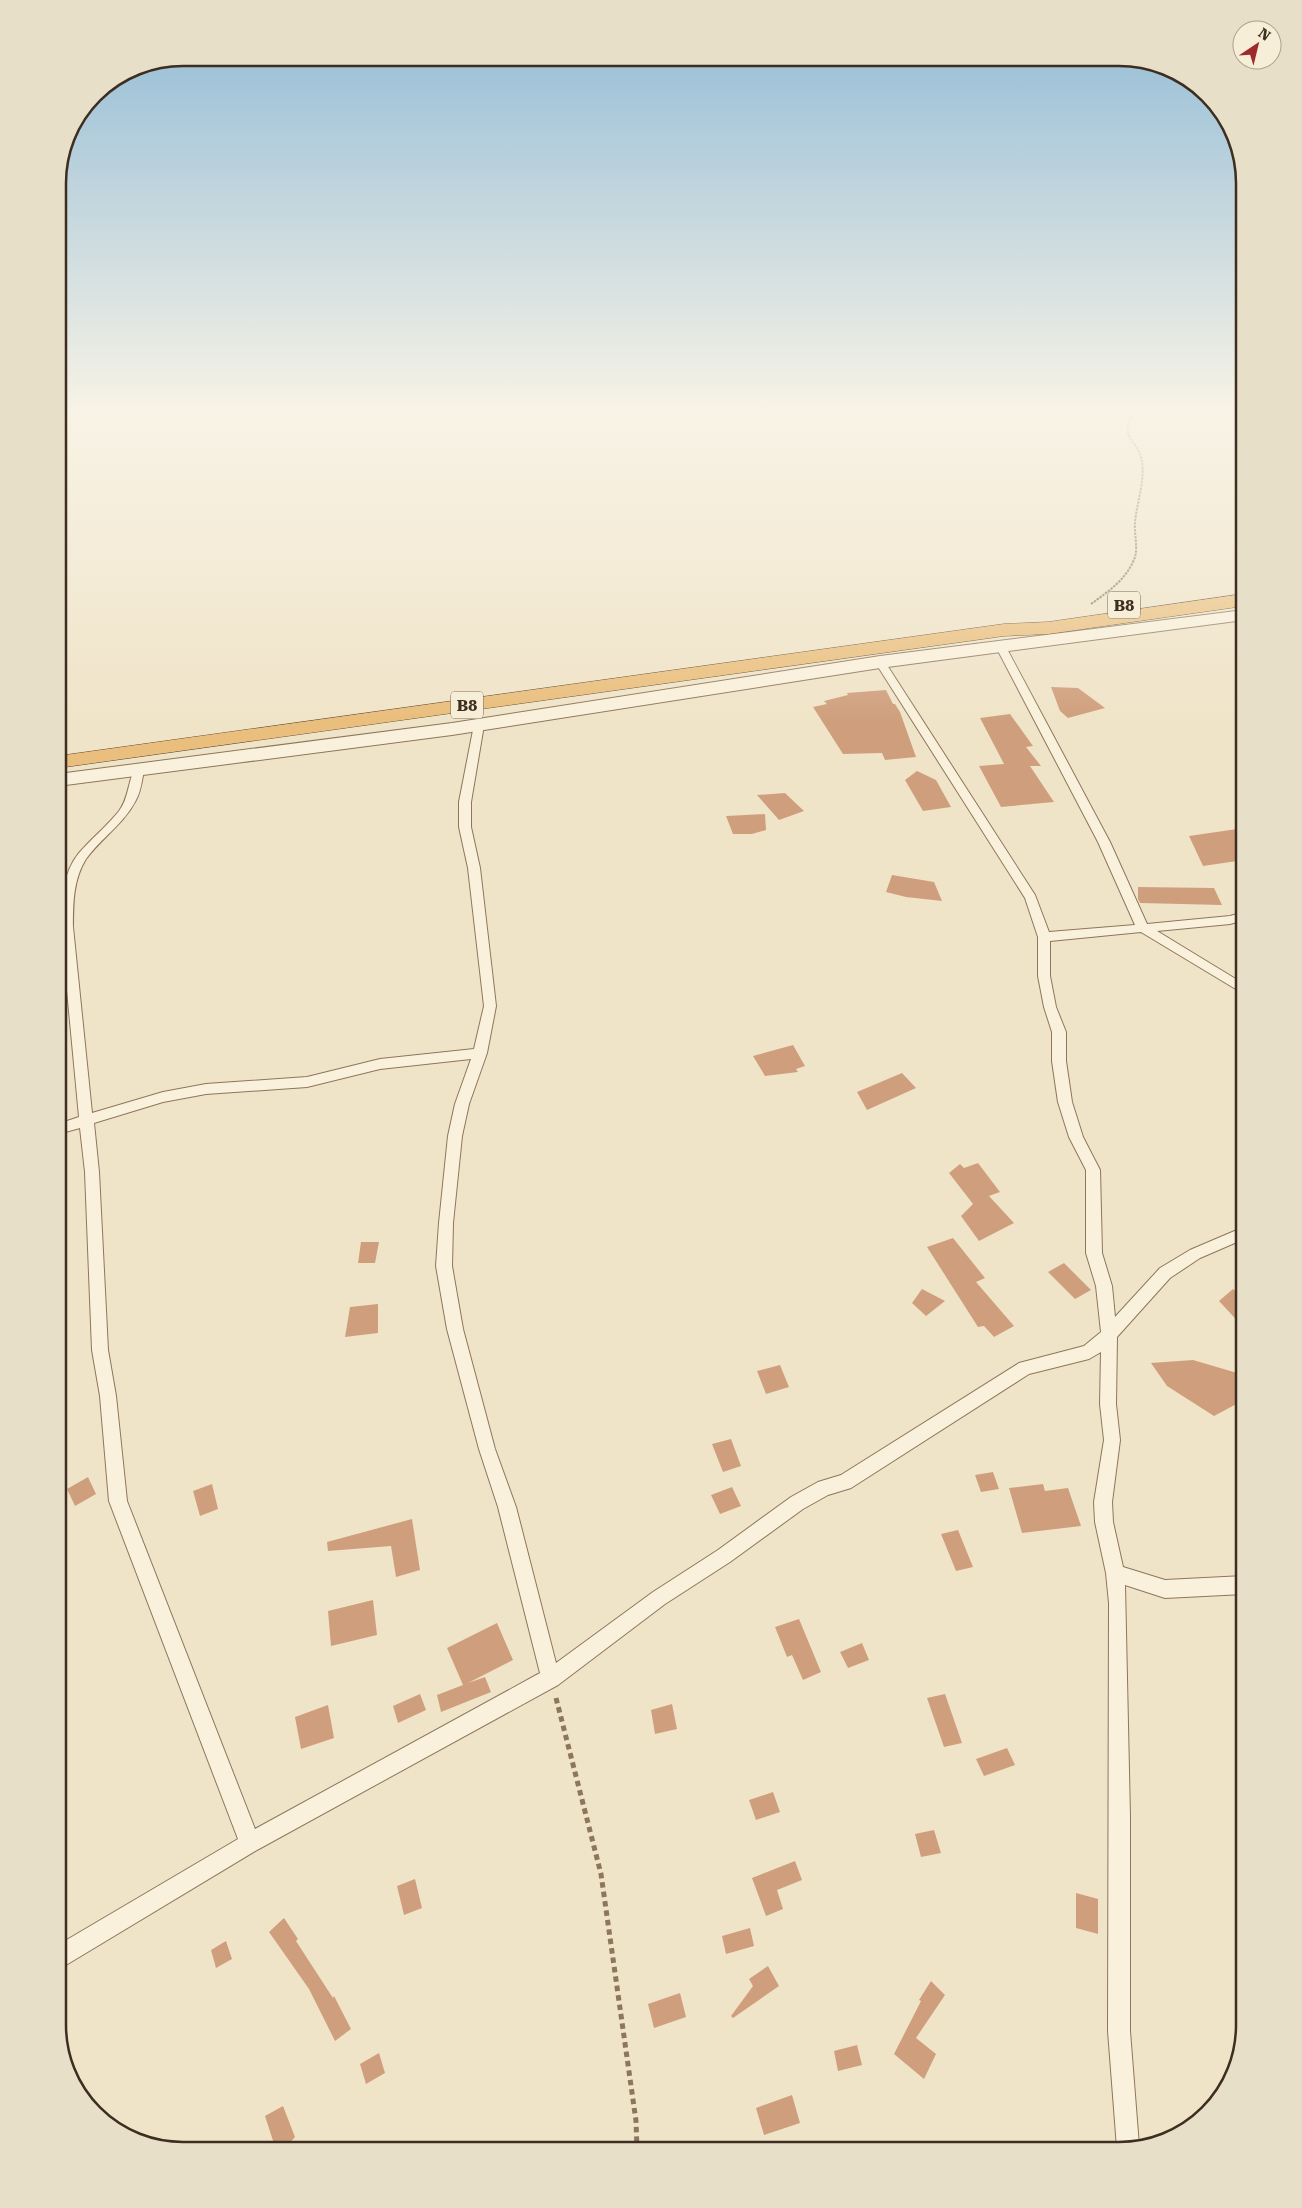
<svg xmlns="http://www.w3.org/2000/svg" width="1302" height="2208" font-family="'Roboto Serif',serif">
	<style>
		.building { fill: #cf9f7d }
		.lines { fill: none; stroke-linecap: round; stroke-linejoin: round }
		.service-casing { stroke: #8d765c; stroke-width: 2 }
		.minor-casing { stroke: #8d765c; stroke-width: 2 }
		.trunk-casing { stroke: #5b4430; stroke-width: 1 }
		.path-far1 { stroke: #8d765c; stroke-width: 2; stroke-dasharray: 2.5 1; stroke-linecap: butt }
		.path { stroke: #8d765c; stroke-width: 5; stroke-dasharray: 5.5 4; stroke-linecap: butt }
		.service { fill: #faf1dc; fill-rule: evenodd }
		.minor { fill: #faf1dc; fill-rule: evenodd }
		.trunk { fill: #eabe7c; fill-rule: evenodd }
		.labels { text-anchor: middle; stroke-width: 5; stroke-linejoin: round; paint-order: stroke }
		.shield { fill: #f7eed8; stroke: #756857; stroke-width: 1 }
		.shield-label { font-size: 16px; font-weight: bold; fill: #3d2e20 }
		.rim { fill: none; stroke: #3d2e20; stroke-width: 2.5 }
	</style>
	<rect width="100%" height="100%" fill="#f0e4c8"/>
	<path class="building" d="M 1051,687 L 1078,688 L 1105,708 L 1068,718 L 1060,711 Z
		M 886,690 L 893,704 L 895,704 L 900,712 L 916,757 L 885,760 L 882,753 L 843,754 L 813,707 L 827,704 L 824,701 L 848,695 L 847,693 Z
		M 1010,714 L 1033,746 L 1026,747 L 1041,766 L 1030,766 L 1054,802 L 1001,807 L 979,766 L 1004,764 L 980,718 Z
		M 917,771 L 936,780 L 951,807 L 923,811 L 905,780 Z
		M 785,793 L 804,811 L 779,820 L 757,795 Z
		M 765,814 L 766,830 L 752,834 L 733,834 L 726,816 Z
		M 1244,828 L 1244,860 L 1203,866 L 1189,836 Z
		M 892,875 L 934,882 L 942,901 L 906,897 L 886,892 Z
		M 1138,887 L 1214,888 L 1222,905 L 1140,903 L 1138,899 Z
		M 793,1045 L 805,1066 L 796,1069 L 798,1072 L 765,1076 L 753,1056 Z
		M 902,1073 L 916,1088 L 867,1110 L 857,1092 Z
		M 978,1163 L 1000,1192 L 989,1196 L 1014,1223 L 979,1241 L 961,1216 L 973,1204 L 949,1173 L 960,1164 L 964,1168 Z
		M 953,1238 L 985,1278 L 976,1282 L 1014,1326 L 994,1337 L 984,1326 L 978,1327 L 927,1247 Z
		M 361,1242 L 379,1242 L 375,1263 L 358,1263 Z
		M 1064,1263 L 1091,1290 L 1075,1299 L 1048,1272 Z
		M 922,1289 L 945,1301 L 926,1316 L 912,1303 Z
		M 1233,1289 L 1244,1298 L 1244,1328 L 1219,1301 Z
		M 378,1304 L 378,1333 L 345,1337 L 350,1307 Z
		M 1193,1360 L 1244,1375 L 1244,1400 L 1214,1416 L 1167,1386 L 1151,1363 Z
		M 780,1365 L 789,1387 L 766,1394 L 757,1371 Z
		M 731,1439 L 741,1466 L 723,1472 L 712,1444 Z
		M 993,1472 L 999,1489 L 981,1492 L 975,1475 Z
		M 88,1477 L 96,1494 L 75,1506 L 67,1489 Z
		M 212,1484 L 218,1509 L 200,1516 L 193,1491 Z
		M 1043,1484 L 1045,1491 L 1068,1488 L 1081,1526 L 1022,1533 L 1009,1488 Z
		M 732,1487 L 741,1506 L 720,1514 L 711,1495 Z
		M 412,1519 L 420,1570 L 396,1577 L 391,1546 L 328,1551 L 327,1542 Z
		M 958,1530 L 973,1567 L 956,1571 L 941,1534 Z
		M 373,1600 L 377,1635 L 331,1646 L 328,1611 Z
		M 799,1619 L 821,1672 L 803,1680 L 792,1655 L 787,1657 L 775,1627 Z
		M 497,1623 L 513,1660 L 468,1683 L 485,1677 L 491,1692 L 441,1712 L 437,1695 L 463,1685 L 447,1648 Z
		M 862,1643 L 869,1660 L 848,1668 L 840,1652 Z
		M 420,1694 L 426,1710 L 398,1723 L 393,1706 Z
		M 945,1694 L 962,1743 L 944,1747 L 927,1698 Z
		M 672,1704 L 677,1729 L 655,1734 L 651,1710 Z
		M 328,1705 L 334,1738 L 301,1749 L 295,1717 Z
		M 1007,1748 L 1015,1765 L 984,1776 L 976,1759 Z
		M 773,1792 L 780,1812 L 756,1820 L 749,1800 Z
		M 934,1830 L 941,1853 L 921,1857 L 915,1834 Z
		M 795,1861 L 802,1880 L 777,1890 L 783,1909 L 766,1916 L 752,1878 Z
		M 415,1879 L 422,1908 L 404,1915 L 397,1886 Z
		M 1076,1893 L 1098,1899 L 1098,1934 L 1076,1928 Z
		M 284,1918 L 298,1939 L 296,1941 L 333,1998 L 334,1996 L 351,2029 L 335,2041 L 309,1989 L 269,1932 Z
		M 750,1928 L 754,1946 L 726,1954 L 722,1936 Z
		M 226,1941 L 232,1959 L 216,1968 L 211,1950 Z
		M 768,1966 L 779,1986 L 733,2018 L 731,2016 L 753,1986 L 749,1979 Z
		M 931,1981 L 945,1995 L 916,2038 L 936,2054 L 924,2079 L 894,2054 L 921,2001 L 919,2000 Z
		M 680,1993 L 686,2017 L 654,2028 L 648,2004 Z
		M 857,2045 L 862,2065 L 838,2071 L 834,2051 Z
		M 379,2053 L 385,2073 L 366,2084 L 360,2064 Z
		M 792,2095 L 800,2123 L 764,2135 L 756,2108 Z
		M 283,2106 L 295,2137 L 283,2150 L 276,2150 L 265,2116 Z"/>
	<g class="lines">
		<defs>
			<path id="service" d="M 1001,644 L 1006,647 L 1110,842 L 1147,924 L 1230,916 L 1244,912 L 1244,920 L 1230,924 L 1157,931 L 1244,984 L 1244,994 L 1141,932 L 1050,941 L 1050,976 L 1056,1007 L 1066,1032 L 1066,1061 L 1072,1102 L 1083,1137 L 1100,1170 L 1102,1253 L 1112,1286 L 1115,1317 L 1160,1268 L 1190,1250 L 1244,1227 L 1244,1239 L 1200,1258 L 1170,1278 L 1117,1337 L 1116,1404 L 1120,1440 L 1112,1502 L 1113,1522 L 1123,1567 L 1165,1580 L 1244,1576 L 1244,1594 L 1165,1598 L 1125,1585 L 1130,1817 L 1130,2031 L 1139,2146 L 1119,2150 L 1117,2148 L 1108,2031 L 1109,1603 L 1106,1573 L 1095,1522 L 1094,1502 L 1104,1440 L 1100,1404 L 1101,1352 L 1089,1359 L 1029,1374 L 851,1488 L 828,1495 L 803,1509 L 730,1562 L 665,1604 L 558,1685 L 257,1850 L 66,1965 L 58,1967 L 58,1945 L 238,1839 L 109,1501 L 100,1396 L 92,1350 L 85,1172 L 80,1128 L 58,1134 L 58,1124 L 79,1117 L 61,927 C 61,902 62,874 79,853 C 91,839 107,826 119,811 C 129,798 128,781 135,768 L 143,768 L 144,770 C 142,780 141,791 136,800 C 124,824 101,838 86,859 C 73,880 73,904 73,927 L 92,1113 L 163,1092 L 206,1084 L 307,1077 L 380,1059 L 474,1049 L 484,1006 L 468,868 L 459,827 L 459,802 L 474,725 L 479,722 L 484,725 L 471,802 L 471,827 L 480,868 L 496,1006 L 487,1053 L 469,1104 L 462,1136 L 453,1223 L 452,1266 L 463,1329 L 495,1449 L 516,1507 L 556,1663 L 653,1592 L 718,1550 L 791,1497 L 818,1482 L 841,1475 L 1019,1363 L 1084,1346 L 1101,1332 L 1096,1286 L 1086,1253 L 1086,1170 L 1069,1137 L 1058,1102 L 1052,1061 L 1052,1032 L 1044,1007 L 1038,976 L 1038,937 L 1025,898 L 875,662 L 880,659 L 885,662 L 1035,895 L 1049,932 L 1135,925 L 1098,842 L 996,647 ZM 471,1059 L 455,1104 L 448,1136 L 439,1223 L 436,1266 L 447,1329 L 479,1449 L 498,1507 L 540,1673 L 255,1829 L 127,1501 L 116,1396 L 108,1350 L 99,1172 L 94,1123 L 163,1102 L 206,1094 L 307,1087 L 380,1069 Z"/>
			<path id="minor" d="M 1244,610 L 1244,620 L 880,668 L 452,735 L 58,786 L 58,774 L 452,723 L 880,656 Z"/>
			<path id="trunk" d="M 1244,594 L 1244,606 L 1048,634 L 1004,636 L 58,768 L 58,756 L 1004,624 L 1048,622 Z"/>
		</defs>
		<use href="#service" class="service-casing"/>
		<use href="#minor" class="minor-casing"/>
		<use href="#trunk" class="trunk-casing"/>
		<path class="path-far1" d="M 1091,604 C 1109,591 1127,579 1135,557 C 1138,547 1134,533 1135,522 C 1137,502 1145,481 1142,461 C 1138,440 1117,436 1134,413"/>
		<path class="path" d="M 556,1698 L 601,1874 L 636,2121 L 637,2150"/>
		<use href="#service" class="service"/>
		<use href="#minor" class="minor"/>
		<use href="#trunk" class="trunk"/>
	</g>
	<linearGradient id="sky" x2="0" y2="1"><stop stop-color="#8fbad6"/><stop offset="0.57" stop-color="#f8f3e6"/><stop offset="1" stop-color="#f8f3e6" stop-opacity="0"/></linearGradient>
	<rect width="1302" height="722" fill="url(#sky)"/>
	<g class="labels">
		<g class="shield">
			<rect x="1108" y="591.5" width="32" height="27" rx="4"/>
			<rect x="451" y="691.5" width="32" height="27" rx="4"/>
		</g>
		<g class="shield-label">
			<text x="1124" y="611">B8</text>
			<text x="467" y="711">B8</text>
		</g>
	</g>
	<path d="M0 0H1302V2208H0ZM183 66H1119A117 117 0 0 1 1236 183V2025A117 117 0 0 1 1119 2142H183A117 117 0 0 1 66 2025V183A117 117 0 0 1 183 66Z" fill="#e8dfc9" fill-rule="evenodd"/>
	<path class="rim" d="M183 66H1119A117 117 0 0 1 1236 183V2025A117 117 0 0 1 1119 2142H183A117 117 0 0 1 66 2025V183A117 117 0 0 1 183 66Z"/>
	<g transform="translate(1257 45) rotate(35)"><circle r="24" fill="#f7eed8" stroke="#ada18e"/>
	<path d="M0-4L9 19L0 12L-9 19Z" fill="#9e2a2b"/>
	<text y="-8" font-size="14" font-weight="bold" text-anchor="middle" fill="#3d2e20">N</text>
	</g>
</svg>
